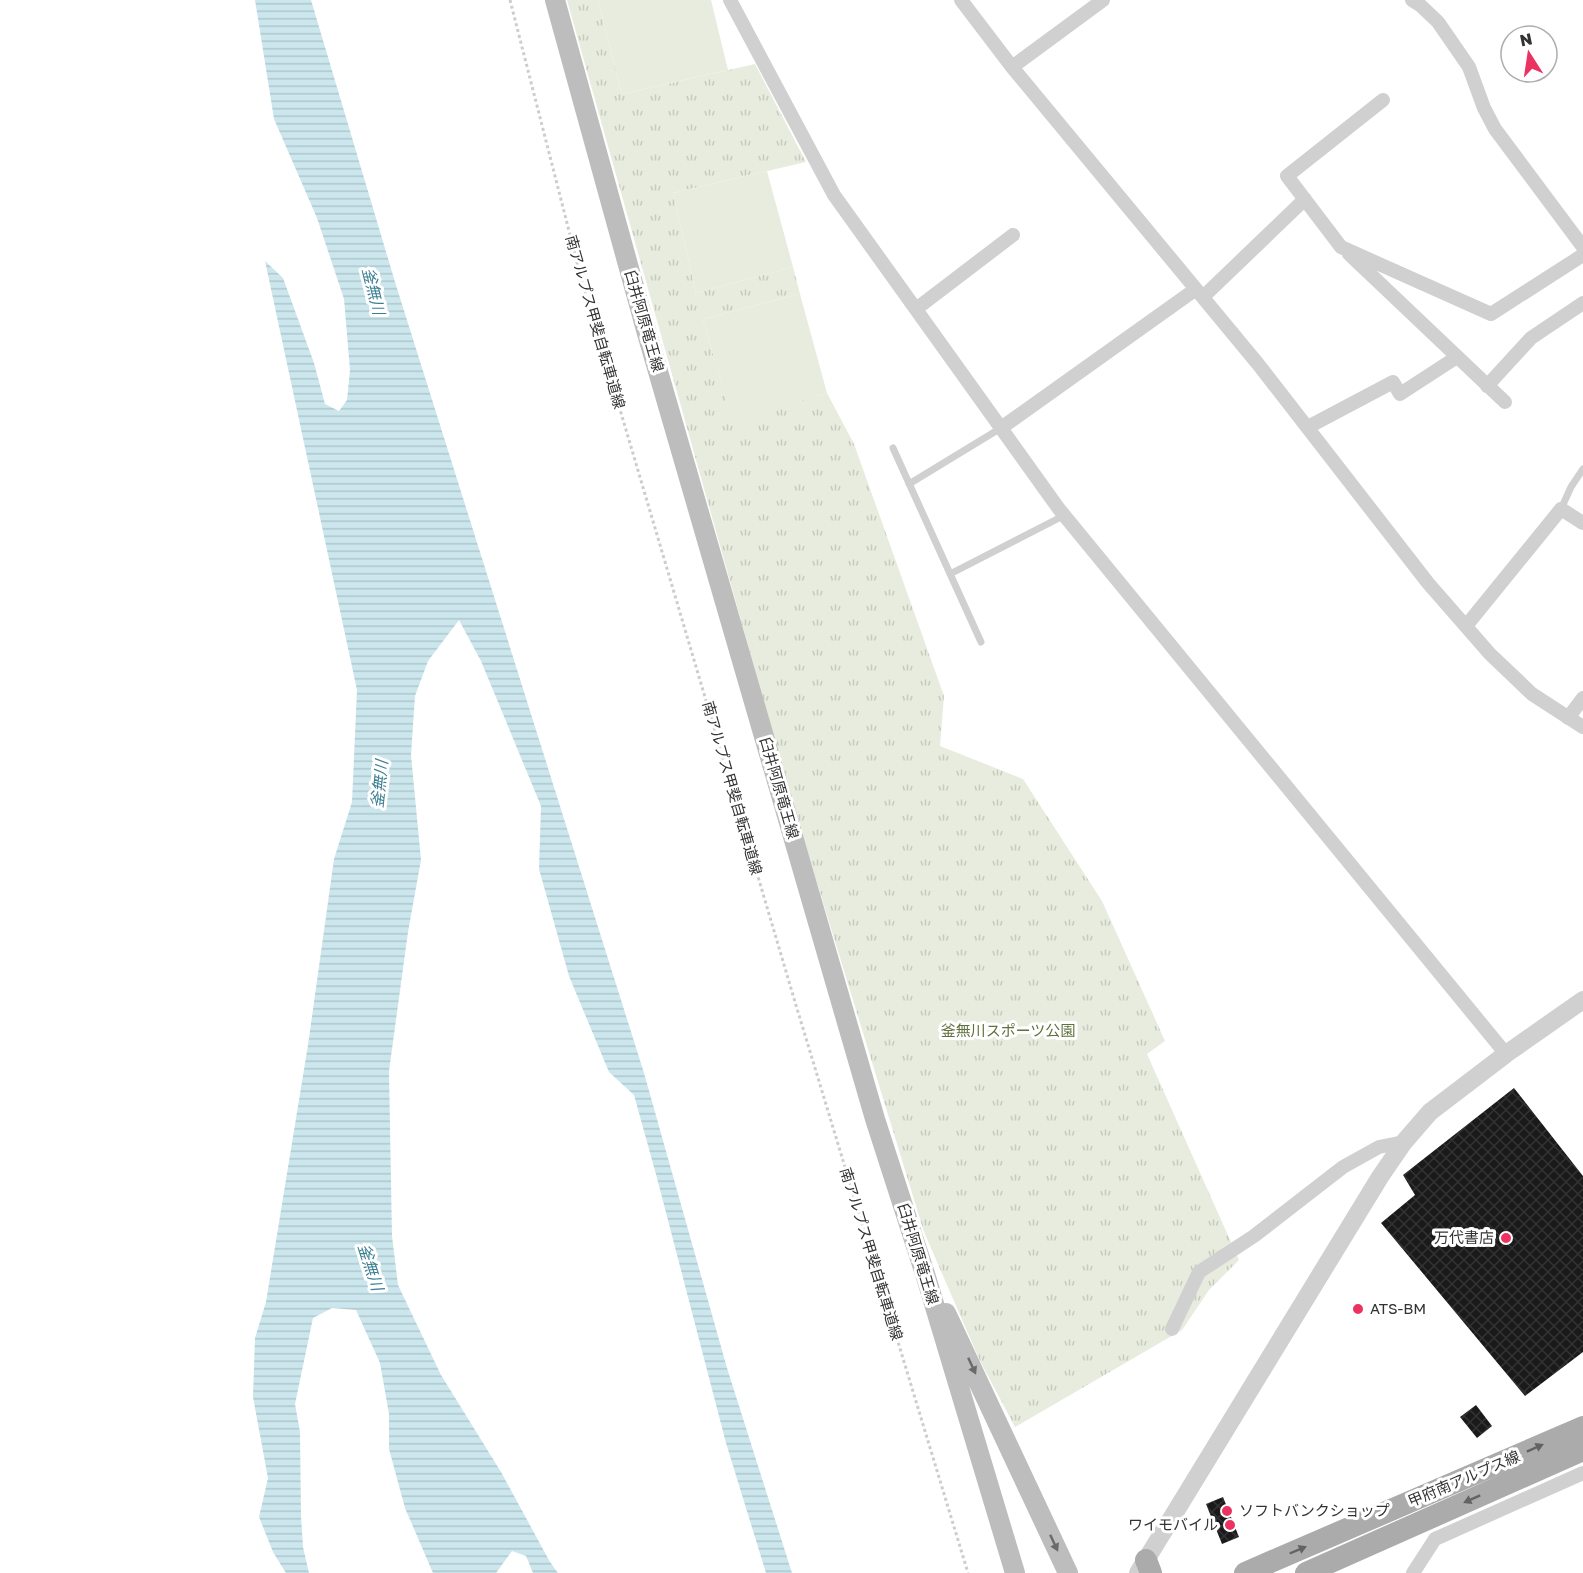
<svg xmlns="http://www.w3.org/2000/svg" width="1583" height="1573" font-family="'Golos Text','Noto Sans JP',sans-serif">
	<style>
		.grass { fill: url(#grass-tufts) }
		.pitch { fill: #e8ecde }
		.water { fill: url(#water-rules) }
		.building { fill: url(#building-cross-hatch) }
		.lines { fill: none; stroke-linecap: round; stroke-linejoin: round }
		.path { stroke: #cdcdcd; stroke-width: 3; stroke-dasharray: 3 3; stroke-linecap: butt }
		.service { stroke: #d0d0d0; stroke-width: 7 }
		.minor { stroke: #d0d0d0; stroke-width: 14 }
		.tertiary { stroke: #d0d0d0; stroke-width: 18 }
		.secondary { stroke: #bdbdbd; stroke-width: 20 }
		.primary { stroke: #ababab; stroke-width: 22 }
		.oneway { fill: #6a6a6a }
		.oneway2 { fill: #636363 }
		.poi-dot { fill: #eb3361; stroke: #fff; stroke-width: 2 }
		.labels { text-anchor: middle; stroke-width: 6; stroke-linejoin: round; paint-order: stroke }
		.street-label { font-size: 15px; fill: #333; stroke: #fff }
		.park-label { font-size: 15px; fill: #5f713d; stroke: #fff }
		.poi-label { font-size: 15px; fill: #333; stroke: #fff; text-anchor: end }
		.water-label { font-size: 16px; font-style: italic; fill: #3a7f92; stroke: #fff }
	</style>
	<defs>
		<pattern id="grass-tufts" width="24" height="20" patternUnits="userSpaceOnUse" patternTransform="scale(1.5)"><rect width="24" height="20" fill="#e8ecde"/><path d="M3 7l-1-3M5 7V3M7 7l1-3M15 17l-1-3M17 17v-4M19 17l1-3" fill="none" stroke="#c7cbbf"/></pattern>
		<pattern id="water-rules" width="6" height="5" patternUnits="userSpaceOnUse" patternTransform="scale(1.5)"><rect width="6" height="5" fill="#cbe6ed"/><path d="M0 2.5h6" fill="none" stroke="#afc6cc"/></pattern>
		<pattern id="building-cross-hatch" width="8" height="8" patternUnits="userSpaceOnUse" patternTransform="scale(1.5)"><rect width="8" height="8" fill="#1a1a1a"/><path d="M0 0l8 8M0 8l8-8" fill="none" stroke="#333"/></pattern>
	</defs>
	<rect width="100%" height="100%" fill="#fff"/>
	<path class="grass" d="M 567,0 L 598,0 L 622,94 L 755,64 L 806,162 L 673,193 L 696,293 L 793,267 L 800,294 L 703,319 L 732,420 L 827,393 L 854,444 L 944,696 L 940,746 L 1023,779 L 1102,901 L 1165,1041 L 1147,1054 L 1239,1260 L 1209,1290 L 1182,1330 L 1015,1427 L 980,1361 L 924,1232 L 788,788 Z"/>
	<path class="pitch" d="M 598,0 L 711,0 L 728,70 L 622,94 Z
		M 767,171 L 793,267 L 696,293 L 673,193 Z
		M 800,294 L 827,393 L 732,421 L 703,319 Z"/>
	<path class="water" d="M 255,0 L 311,0 L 395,282 L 644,1073 L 727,1368 L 792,1573 L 766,1573 L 726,1443 L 657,1178 L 634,1095 L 609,1072 L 569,976 L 539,869 L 541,806 L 481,661 L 459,620 L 428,661 L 415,696 L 411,755 L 421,860 L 408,932 L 389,1071 L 392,1236 L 398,1285 L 441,1375 L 501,1472 L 550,1562 L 558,1573 L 533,1573 L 526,1556 L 512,1551 L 496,1573 L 433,1573 L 405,1508 L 389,1449 L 389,1414 L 380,1363 L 356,1310 L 332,1308 L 313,1318 L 295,1404 L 300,1432 L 301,1516 L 303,1547 L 309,1573 L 286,1573 L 273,1552 L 259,1517 L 268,1478 L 253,1397 L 255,1338 L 266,1302 L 308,1045 L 334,859 L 352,802 L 357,690 L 265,261 L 283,278 L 314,363 L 325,404 L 339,411 L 347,400 L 350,370 L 344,299 L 317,218 L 274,119 Z"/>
	<path class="building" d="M 1514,1088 L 1583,1176 L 1583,1352 L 1525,1396 L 1381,1223 L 1415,1195 L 1403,1175 Z
		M 1476,1405 L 1492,1426 L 1477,1438 L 1460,1417 Z
		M 1223,1497 L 1239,1537 L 1222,1544 L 1206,1504 Z"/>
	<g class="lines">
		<path class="path" d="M 510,0 L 580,274 L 795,1002 L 968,1573"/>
		<path class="service" d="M 893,448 L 981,642
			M 909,484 L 1001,428
			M 1561,509 L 1571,487 L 1583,469
			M 950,574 L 1065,515"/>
		<path class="minor" d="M 730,0 L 834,195 L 1059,509 L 1506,1054
			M 961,0 L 1012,67 L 1258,364 L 1428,583 L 1490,654 L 1532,694 L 1583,727
			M 1412,0 L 1420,5 L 1438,22 L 1469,67 L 1484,108 L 1495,129 L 1583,247
			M 1012,67 L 1103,0
			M 1383,100 L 1287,176 L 1341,247 L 1491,314 L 1583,255
			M 1349,254 L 1505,402
			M 1203,297 L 1305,199
			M 916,309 L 1013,235
			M 1487,386 L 1531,338 L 1583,303
			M 1308,427 L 1393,382 L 1400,394 L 1457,357
			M 1001,428 L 1196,289
			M 1466,626 L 1561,509 L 1583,523
			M 1568,718 L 1583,698
			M 1172,1329 L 1199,1272 L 1254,1236 L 1343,1167 L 1379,1147 L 1404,1142
			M 1413,1573 L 1435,1539 L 1583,1473"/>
		<path class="tertiary" d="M 1138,1573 L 1380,1177 L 1404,1142 L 1430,1112 L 1506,1054 L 1583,1000"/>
		<path class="secondary" d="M 555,0 L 646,330 L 875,1119 L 926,1277 L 1015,1573
			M 946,1313 L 1068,1573"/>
		<path class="primary" d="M 1146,1560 L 1151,1573
			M 1245,1573 L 1583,1427
			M 1306,1573 L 1583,1450"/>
	</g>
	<defs><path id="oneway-solid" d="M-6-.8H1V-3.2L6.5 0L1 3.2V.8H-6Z" transform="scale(1.5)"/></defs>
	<g class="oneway">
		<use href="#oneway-solid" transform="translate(972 1366) rotate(65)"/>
		<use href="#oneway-solid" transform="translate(1054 1543) rotate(65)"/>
	</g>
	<g class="oneway2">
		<use href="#oneway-solid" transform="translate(1535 1448) rotate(-24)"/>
		<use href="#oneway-solid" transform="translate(1472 1499) rotate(156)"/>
		<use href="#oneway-solid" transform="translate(1298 1550) rotate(-23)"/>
	</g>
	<g class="poi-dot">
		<circle cx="1506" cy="1238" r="6"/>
		<circle cx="1358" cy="1309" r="6"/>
		<circle cx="1227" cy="1511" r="6"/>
		<circle cx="1230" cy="1525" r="6"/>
	</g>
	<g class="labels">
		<g class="street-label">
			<text transform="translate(644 321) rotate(74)" y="5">臼井阿原竜王線</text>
			<text transform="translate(595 322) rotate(74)" y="5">南アルプス甲斐自転車道線</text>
			<text transform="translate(732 788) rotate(74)" y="5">南アルプス甲斐自転車道線</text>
			<text transform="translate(779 788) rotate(74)" y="5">臼井阿原竜王線</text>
			<text transform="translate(871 1254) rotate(73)" y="5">南アルプス甲斐自転車道線</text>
			<text transform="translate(918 1254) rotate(73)" y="5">臼井阿原竜王線</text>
			<text transform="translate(1464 1479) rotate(-23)" y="5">甲府南アルプス線</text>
		</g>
		<g class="park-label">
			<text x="1008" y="1036">釜無川スポーツ公園</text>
		</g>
		<g class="poi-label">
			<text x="1494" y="1243">万代書店</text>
			<text x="1370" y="1314" text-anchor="start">ATS-BM</text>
			<text x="1239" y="1516" text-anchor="start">ソフトバンクショップ</text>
			<text x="1218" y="1530">ワイモバイル</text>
		</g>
		<g class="water-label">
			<text transform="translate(374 291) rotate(76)" y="6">釜無川</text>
			<text transform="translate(379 784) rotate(-84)" y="6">釜無川</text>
			<text transform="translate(371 1267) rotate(72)" y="6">釜無川</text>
		</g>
	</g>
	<g transform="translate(1529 54) rotate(348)"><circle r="28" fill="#ffffff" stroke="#adadad" stroke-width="1.5"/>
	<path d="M0-4.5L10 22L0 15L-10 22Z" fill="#eb3361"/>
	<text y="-9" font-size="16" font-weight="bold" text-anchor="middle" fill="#333333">N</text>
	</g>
</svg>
